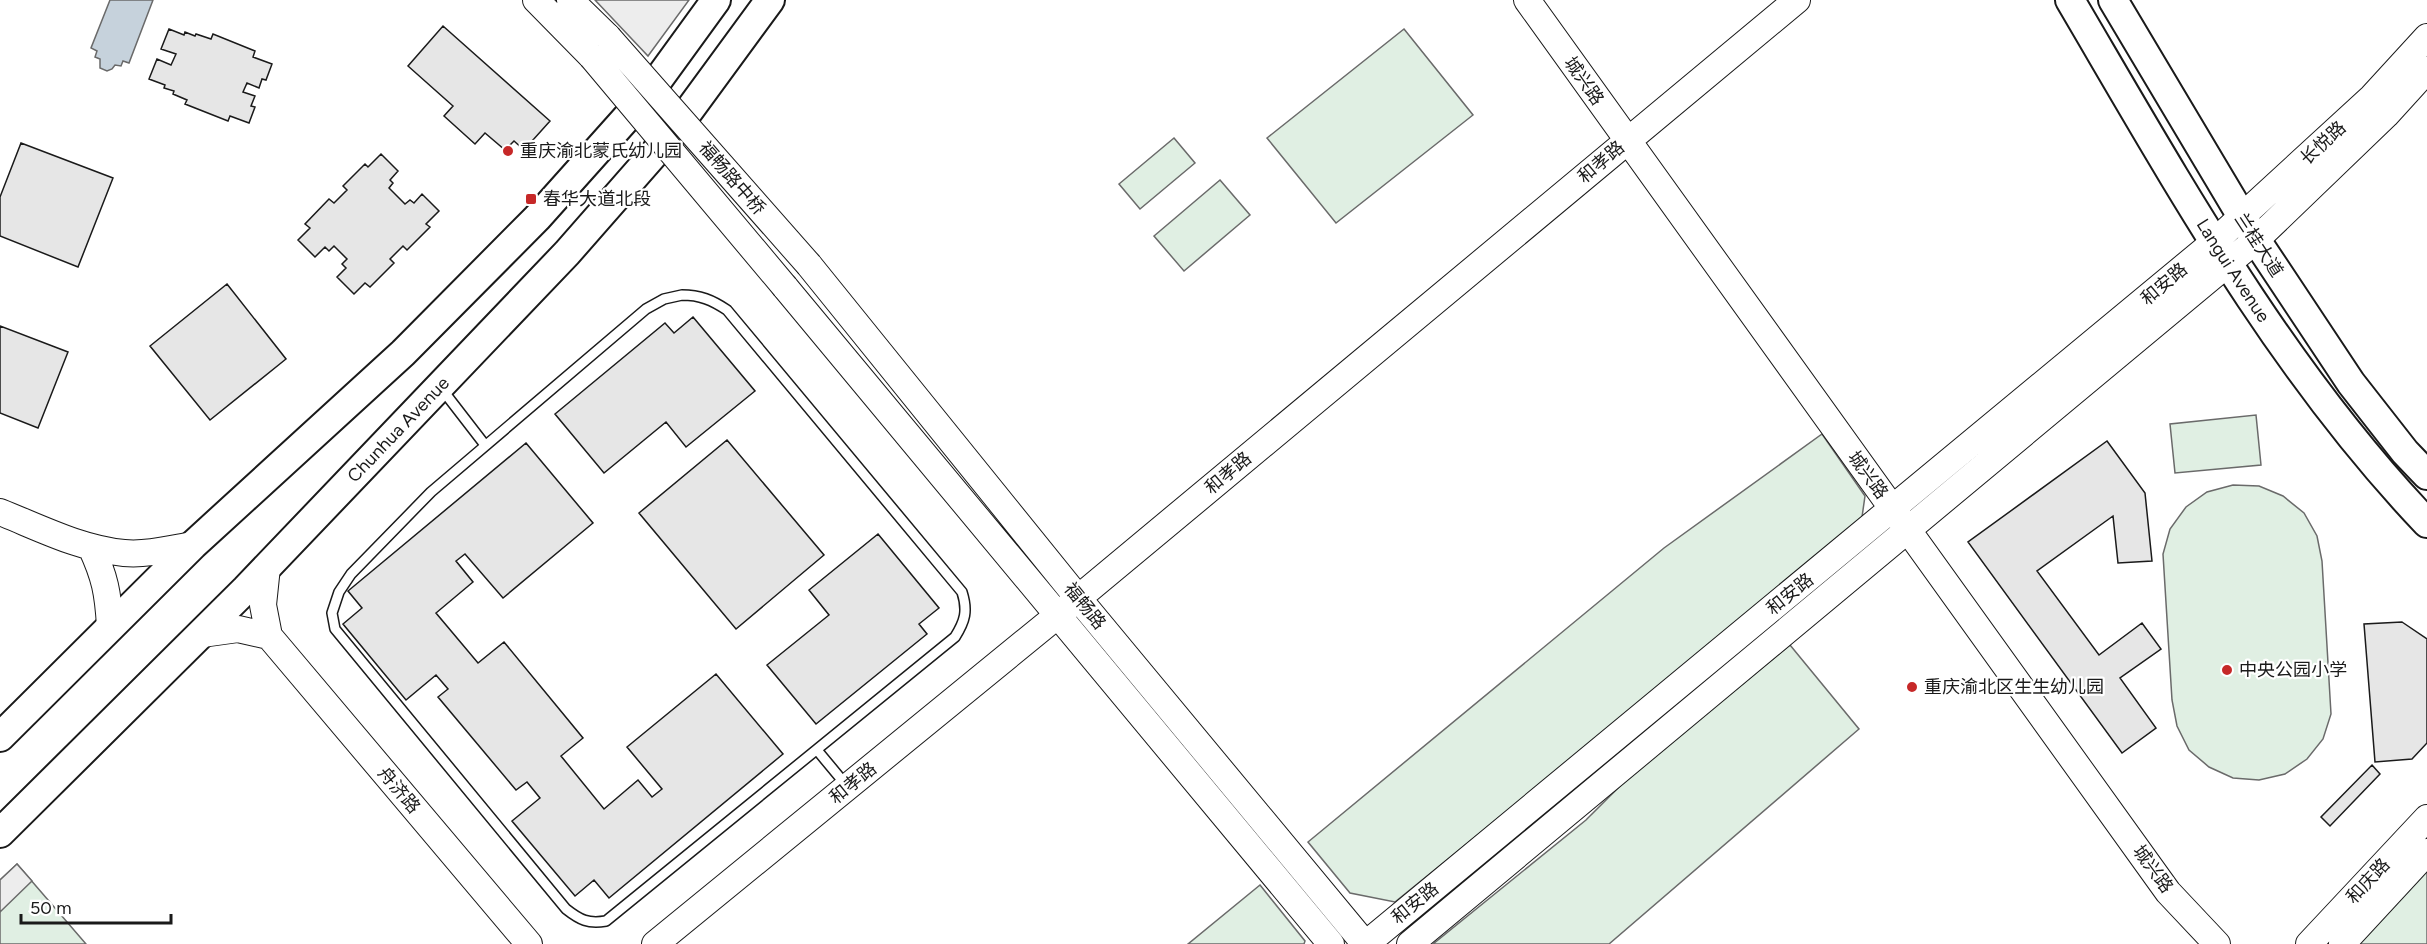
<svg xmlns="http://www.w3.org/2000/svg" width="2427" height="944" font-family="Figtree,'Noto Sans SC',sans-serif">
	<style>
		.green { fill: #e0efe3; stroke: #6a6a6a; stroke-width: 1.5 }
		.parking { fill: #ededed; stroke: #6a6a6a; stroke-width: 1.5 }
		.water { fill: #c6d2dc; stroke: #6a6a6a; stroke-width: 1.5 }
		.building { fill: #e6e6e6; stroke: #1a1a1a; stroke-width: 1.5 }
		.lines { fill: none; stroke-linecap: round; stroke-linejoin: round }
		.lane-casing { stroke: #1a1a1a; stroke-width: 12 }
		.secondary-casing { stroke: #1a1a1a; stroke-width: 28 }
		.primary-casing { stroke: #1a1a1a; stroke-width: 32 }
		.lane { stroke: #fff; stroke-width: 9 }
		.secondary { stroke: #fff; stroke-width: 26 }
		.primary { stroke: #fff; stroke-width: 28 }
		.secondary-bridge-casing { stroke: #1a1a1a; stroke-width: 28; stroke-linecap: butt }
		.secondary-bridge { stroke: #fff; stroke-width: 26 }
		.poi-dot { fill: #c62828; stroke: #fff; stroke-width: 2 }
		.labels { text-anchor: middle; stroke-width: 4.5; stroke-linejoin: round; paint-order: stroke }
		.street-label { font-size: 18px; fill: #1a1a1a; stroke: #fff }
		.poi-label { font-size: 18px; fill: #1a1a1a; stroke: #fff; text-anchor: start }
	</style>
	<rect width="100%" height="100%" fill="#fff"/>
	<path class="green" d="M 1404,29 L 1473,115 L 1336,223 L 1267,138 Z
		M 1174,138 L 1195,163 L 1140,209 L 1119,184 Z
		M 1220,180 L 1250,215 L 1184,271 L 1154,236 Z
		M 2256,415 L 2261,465 L 2175,473 L 2170,424 Z
		M 1822,434 L 1865,496 L 1861,524 L 1395,902 L 1350,893 L 1308,842 L 1664,548 Z
		M 2233,485 L 2259,486 L 2283,496 L 2304,513 L 2317,536 L 2322,561 L 2331,714 L 2323,739 L 2307,759 L 2285,774 L 2259,780 L 2233,778 L 2209,767 L 2189,750 L 2177,726 L 2172,700 L 2163,554 L 2170,529 L 2186,507 L 2207,492 Z
		M 1790,645 L 1859,729 L 1609,944 L 1433,944 L 1586,820 L 1630,776 Z
		M 17,864 L 86,944 L 0,944 L 0,880 Z
		M 2427,869 L 2427,944 L 2358,944 Z
		M 1260,885 L 1305,941 L 1304,944 L 1188,944 Z"/>
	<path class="parking" d="M 595,0 L 689,0 L 648,56 Z
		M 17,864 L 32,881 L 0,912 L 0,880 Z"/>
	<path class="water" d="M 110,0 L 153,0 L 129,63 L 123,61 L 121,66 L 115,65 L 112,69 L 107,71 L 100,68 L 100,59 L 95,57 L 97,51 L 91,48 Z"/>
	<path class="building" d="M 443,26 L 550,121 L 524,150 L 514,141 L 505,150 L 485,133 L 475,144 L 444,116 L 453,106 L 408,66 Z
		M 169,29 L 184,35 L 185,32 L 195,36 L 196,34 L 211,39 L 213,34 L 255,51 L 253,57 L 272,64 L 266,80 L 262,79 L 259,88 L 247,83 L 243,92 L 255,96 L 251,106 L 255,107 L 249,123 L 230,116 L 228,121 L 185,104 L 187,100 L 173,94 L 174,91 L 164,88 L 165,85 L 149,79 L 157,59 L 171,65 L 176,54 L 161,49 Z
		M 21,143 L 113,178 L 78,267 L 0,236 L 0,197 Z
		M 381,154 L 398,171 L 390,180 L 393,183 L 389,188 L 405,204 L 410,200 L 414,203 L 422,194 L 439,211 L 426,224 L 430,227 L 407,250 L 403,246 L 390,259 L 394,263 L 370,287 L 365,283 L 354,294 L 337,277 L 346,268 L 342,264 L 347,259 L 334,246 L 329,251 L 325,247 L 315,257 L 298,240 L 310,228 L 305,224 L 329,199 L 334,203 L 347,190 L 343,186 L 365,164 L 368,167 Z
		M 227,284 L 286,359 L 210,420 L 150,346 Z
		M 693,317 L 755,391 L 686,447 L 666,422 L 604,473 L 555,414 L 665,323 L 674,333 Z
		M 0,326 L 68,352 L 38,428 L 0,413 Z
		M 727,440 L 824,555 L 736,629 L 639,513 Z
		M 2107,441 L 2145,493 L 2152,561 L 2118,563 L 2113,516 L 2037,571 L 2099,655 L 2142,623 L 2161,649 L 2120,678 L 2156,728 L 2122,753 L 1968,542 Z
		M 526,443 L 593,523 L 503,598 L 465,554 L 456,561 L 473,582 L 436,613 L 478,663 L 504,642 L 583,738 L 561,756 L 604,809 L 638,780 L 652,797 L 662,789 L 627,747 L 716,674 L 783,754 L 609,898 L 594,880 L 575,896 L 512,821 L 540,798 L 527,782 L 516,790 L 438,697 L 448,689 L 436,675 L 406,700 L 343,624 L 362,608 L 348,591 Z
		M 878,534 L 939,608 L 919,624 L 927,634 L 816,724 L 767,665 L 829,615 L 809,590 Z
		M 2402,622 L 2427,639 L 2427,743 L 2412,759 L 2375,762 L 2364,624 Z
		M 2372,765 L 2380,774 L 2330,826 L 2321,817 Z"/>
	<g class="lines">
		<defs>
			<path id="lane" d="M 682,295 C 700,295 712,300 727,310 L 962,592 C 968,611 965,621 955,637 L 606,921 C 588,924 580,920 566,909 L 335,629 L 332,613 L 339,592 L 351,574 L 431,492 L 646,309 L 664,299 Z
				M 441,388 L 485,445
				M 817,750 L 846,785"/>
			<path id="secondary" d="M 536,0 L 592,57
				M 570,0 L 608,37
				M 1527,0 L 2168,892 L 2217,944
				M 809,265 L 1078,598 L 1365,944
				M 785,287 L 1331,944
				M 0,512 C 40,528 81,549 124,553 C 147,555 170,549 193,545
				M 91,547 C 105,577 108,593 110,626
				M 267,567 L 263,605 L 269,636 L 529,944
				M 202,634 L 238,629 L 269,636
				M 655,944 L 1058,615 L 1797,0
				M 1366,944 L 2213,243 L 2372,97 L 2427,37
				M 1410,944 L 2256,240 L 2386,115 L 2427,70
				M 2309,944 L 2427,818
				M 2342,944 L 2427,852"/>
			<g id="primary">
				<path id="s1" d="M 2070,0 C 2177,182 2280,369 2427,523"/>
				<path d="M 2113,0 L 2256,240 L 2351,383 L 2405,452 L 2427,475"/>
				<path d="M 0,737 L 193,545 L 403,353 L 537,218 L 647,95 L 716,0"/>
				<path id="s2" d="M 0,833 L 246,589 L 567,253 L 674,131 L 770,0"/>
			</g>
		</defs>
		<use href="#lane" class="lane-casing"/>
		<use href="#secondary" class="secondary-casing"/>
		<use href="#primary" class="primary-casing"/>
		<use href="#lane" class="lane"/>
		<use href="#secondary" class="secondary"/>
		<use href="#primary" class="primary"/>
		<defs>
			<path id="secondary-bridge" d="M 608,37 L 809,265
				M 592,57 L 785,287"/>
		</defs>
		<use href="#secondary-bridge" class="secondary-bridge-casing"/>
		<use href="#secondary-bridge" class="secondary-bridge"/>
	</g>
	<g class="poi-dot">
		<circle cx="508" cy="151" r="6"/>
		<rect x="525" y="193" width="12" height="12" rx="3"/>
		<circle cx="2227" cy="670" r="6"/>
		<circle cx="1912" cy="687" r="6"/>
	</g>
	<g class="labels">
		<g class="street-label">
			<text transform="translate(1584 81) rotate(55)" y="6">城兴路</text>
			<text transform="translate(2323 143) rotate(-43)" y="6">长悦路</text>
			<text transform="translate(1601 162) rotate(-40)" y="6">和孝路</text>
			<text transform="translate(732 178) rotate(49)" y="6">福畅路中桥</text>
			<text transform="translate(2259 245) rotate(57)" y="6">兰桂大道</text>
			<text dy="6" stroke="none"><textPath href="#s1" startOffset="316">Langui Avenue</textPath></text>
			<text transform="translate(2164 284) rotate(-40)" y="6">和安路</text>
			<text dy="6" stroke="none"><textPath href="#s2" startOffset="567">Chunhua Avenue</textPath></text>
			<text transform="translate(1228 473) rotate(-40)" y="6">和孝路</text>
			<text transform="translate(1868 475) rotate(54)" y="6">城兴路</text>
			<text transform="translate(1790 594) rotate(-39)" y="6">和安路</text>
			<text transform="translate(1085 606) rotate(51)" y="6">福畅路</text>
			<text transform="translate(853 783) rotate(-39)" y="6">和孝路</text>
			<text transform="translate(399 790) rotate(50)" y="6">舟济路</text>
			<text transform="translate(2153 869) rotate(54)" y="6">城兴路</text>
			<text transform="translate(2368 881) rotate(-47)" y="6">和庆路</text>
			<text transform="translate(1415 903) rotate(-39)" y="6">和安路</text>
		</g>
		<g class="poi-label">
			<text x="520" y="157">重庆渝北蒙氏幼儿园</text>
			<text x="543" y="205">春华大道北段</text>
			<text x="2239" y="676">中央公园小学</text>
			<text x="1924" y="693">重庆渝北区生生幼儿园</text>
		</g>
	</g>
	<path d="M21 914v9h150v-9" fill="none" stroke="#1a1a1a" stroke-width="3"/>
	<text x="30" y="914" font-size="18" fill="#1a1a1a" stroke="#ffffff" stroke-width="4.5" paint-order="stroke">50 m</text>
</svg>
